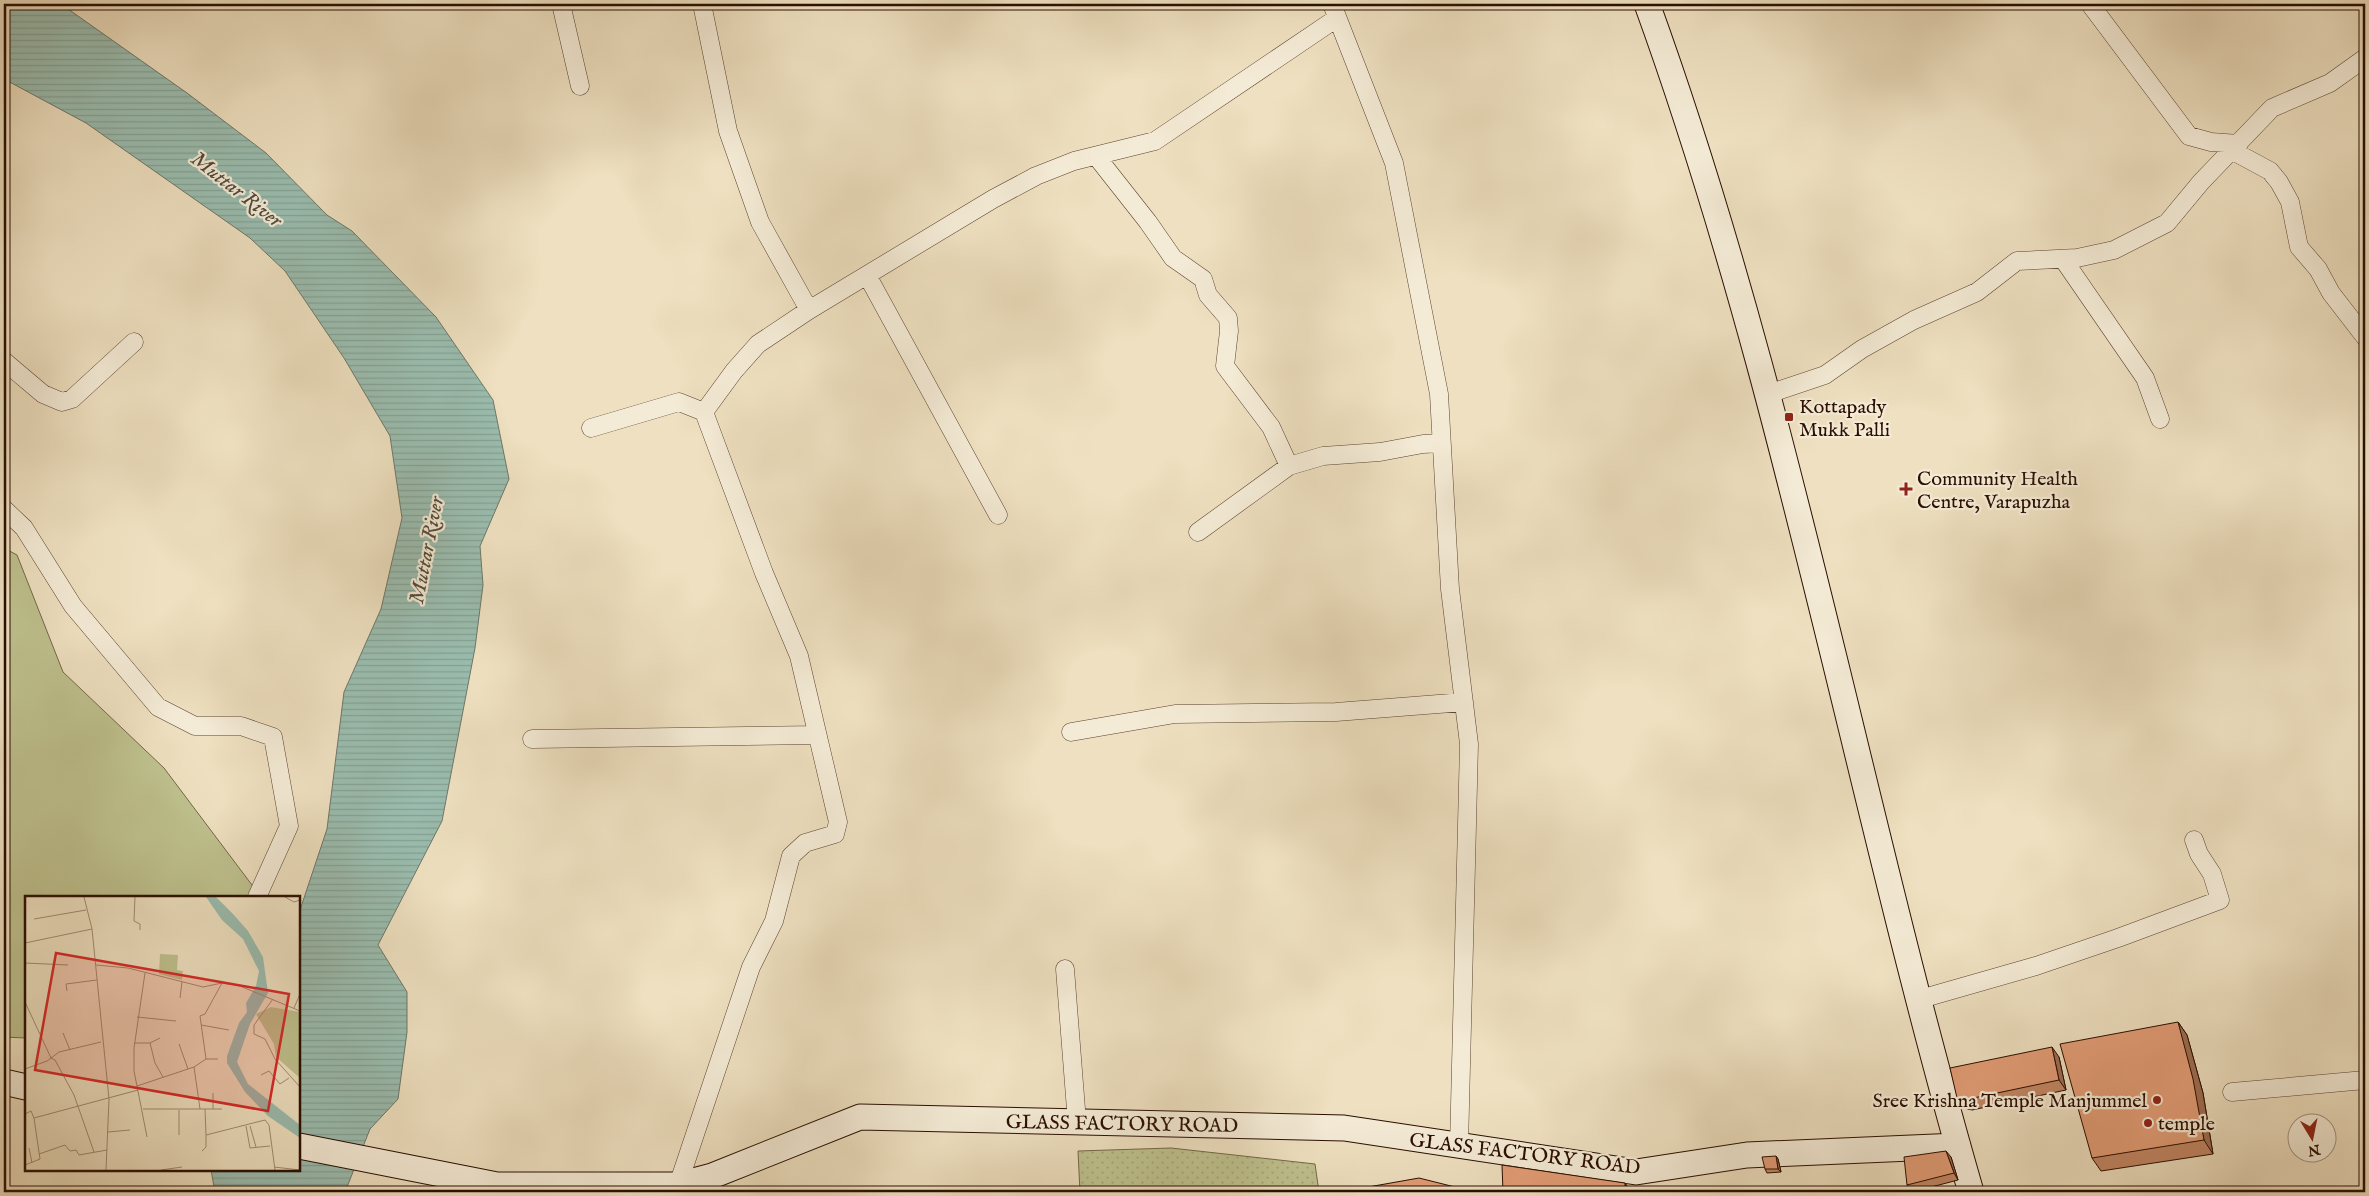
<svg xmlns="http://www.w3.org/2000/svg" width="2369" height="1196" font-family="'IM FELL English',serif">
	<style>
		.green { fill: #bec18e; stroke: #746847 }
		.park { fill: url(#park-dots); stroke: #746847 }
		.water { fill: url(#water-rules); stroke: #6d7769 }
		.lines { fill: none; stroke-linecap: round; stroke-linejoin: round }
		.minor-casing { stroke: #5b4230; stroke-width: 19 }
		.secondary-casing { stroke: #2a0e00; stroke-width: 27 }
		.minor { stroke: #f4ebd6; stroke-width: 18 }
		.secondary { stroke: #f4ebd6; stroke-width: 25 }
		.wall { fill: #c28765; stroke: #2a0e00 }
		.shaded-wall { fill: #9e6e53; stroke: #2a0e00 }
		.building { fill: #e29d76; stroke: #2a0e00 }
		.poi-dot { fill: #8f2418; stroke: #f4ebd6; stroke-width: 2 }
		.labels { text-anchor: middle; stroke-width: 4.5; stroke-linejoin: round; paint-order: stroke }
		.poi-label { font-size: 20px; fill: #2a0e00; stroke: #f4ebd6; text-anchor: start }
		.street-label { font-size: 20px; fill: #2a0e00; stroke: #f4ebd6 }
		.water-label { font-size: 21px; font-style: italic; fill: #514b3d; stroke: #f4ebd6 }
		.inset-road { fill: none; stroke: #a08c73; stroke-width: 1 }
		.view { fill: #d62828; fill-opacity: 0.15; stroke: #d62828; stroke-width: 2.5 }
		.inset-edge { fill: none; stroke: #2a0e00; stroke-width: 2.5 }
	</style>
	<defs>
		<pattern id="park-dots" width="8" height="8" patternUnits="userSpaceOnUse" patternTransform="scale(1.25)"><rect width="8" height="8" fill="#bec18e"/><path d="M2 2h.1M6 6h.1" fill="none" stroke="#a3a579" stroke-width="1.8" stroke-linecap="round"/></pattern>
		<pattern id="water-rules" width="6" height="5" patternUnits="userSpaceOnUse" patternTransform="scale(1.25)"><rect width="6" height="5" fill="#9abdaf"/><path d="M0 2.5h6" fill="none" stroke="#85a195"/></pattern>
	</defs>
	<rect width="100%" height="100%" fill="#eee0c0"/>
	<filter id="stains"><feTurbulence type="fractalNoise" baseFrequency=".004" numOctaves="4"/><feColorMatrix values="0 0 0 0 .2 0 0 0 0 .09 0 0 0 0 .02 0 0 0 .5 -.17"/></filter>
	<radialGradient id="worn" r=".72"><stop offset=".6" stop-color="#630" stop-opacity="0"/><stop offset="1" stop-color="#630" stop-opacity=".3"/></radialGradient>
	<path class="green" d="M 4,548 L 17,555 L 63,672 L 164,768 L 261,897 L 26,897 L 26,1038 L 4,1037 Z"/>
	<path class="park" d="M 1171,1148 L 1315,1164 L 1319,1192 L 1080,1192 L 1078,1151 Z"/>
	<path class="water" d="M 4,4 L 61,4 L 187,93 L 266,153 L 327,215 L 352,231 L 436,317 L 493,400 L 509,479 L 480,546 L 483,585 L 475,648 L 442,821 L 378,945 L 407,992 L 407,1032 L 398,1099 L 370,1129 L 345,1192 L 215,1192 L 211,1170 L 299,1170 L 299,913 L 327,829 L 344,692 L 381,609 L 402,518 L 390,436 L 344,358 L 285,271 L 250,238 L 86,123 L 4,79 Z"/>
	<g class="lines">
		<defs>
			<path id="minor" d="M 561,4 L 580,86
				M 702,4 L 728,131 L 760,222 L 809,310
				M 1332,4 L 1394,163 L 1439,394 L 1450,589 L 1469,744 L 1459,1146
				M 2090,4 L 2189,136 L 2211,142 L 2239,144
				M 2233,151 L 2270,171 L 2279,182 L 2290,202 L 2299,247 L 2318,269 L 2331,293 L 2365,337
				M 1096,156 L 1148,222 L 1173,258 L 1203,279 L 1208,295 L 1228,318 L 1229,331 L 1225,366 L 1271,427 L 1289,466
				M 2063,259 L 2145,378 L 2160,419
				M 867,275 L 998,515
				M 4,361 L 43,394 L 62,402 L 72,399 L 134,342
				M 1768,394 L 1825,375 L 1862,349 L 1914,320 L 1977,292 L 2017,261 L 2077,258 L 2114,250 L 2167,223 L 2201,182 L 2272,108 L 2330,83 L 2365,58
				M 704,412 L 734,371 L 758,344 L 809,310 L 993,199 L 1036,176 L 1074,161 L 1155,141 L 1337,18
				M 591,428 L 679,402 L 704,412 L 764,573 L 799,656 L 838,822 L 835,834 L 805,843 L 791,856 L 774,921 L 751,967 L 678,1185
				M 4,509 L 24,528 L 73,606 L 158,707 L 195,726 L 241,726 L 273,737 L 289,826 L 257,897
				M 1198,532 L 1289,466 L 1323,456 L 1380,452 L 1423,444 L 1441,443
				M 1071,732 L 1175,714 L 1336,712 L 1464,702
				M 532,739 L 817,735
				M 1065,969 L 1077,1122
				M 1917,1000 L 2036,966 L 2118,938 L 2220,900 L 2212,874 L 2199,854 L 2194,840
				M 2232,1092 L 2365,1080"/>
			<path id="secondary" d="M 1647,4 C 1787,390 1857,798 1971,1192
				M 4,1082 L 26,1087
				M 299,1146 L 497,1185 L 678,1185 L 712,1176 L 860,1117 L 1344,1128 L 1636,1172 L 1747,1155 L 1958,1146"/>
		</defs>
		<use href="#minor" class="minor-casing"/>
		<use href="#secondary" class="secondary-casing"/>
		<use href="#minor" class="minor"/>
		<use href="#secondary" class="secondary"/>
	</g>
	<path class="wall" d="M 2178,1022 L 2187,1035 L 2203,1093 L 2213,1154 L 2101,1171 L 2092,1158 Z
		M 2059,1057 L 2066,1090 L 1972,1110 L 1964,1108 L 1957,1098 Z
		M 1776,1156 L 1778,1159 L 1781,1172 L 1767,1173 L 1765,1169 Z
		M 1951,1157 L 1958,1180 L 1912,1192 L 1907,1185 Z"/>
	<path class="shaded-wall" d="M 2178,1022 L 2187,1035 L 2203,1093 L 2213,1154 L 2204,1140 Z
		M 2052,1047 L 2059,1057 L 2066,1090 L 2059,1080 Z
		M 1946,1151 L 1951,1157 L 1958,1180 L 1954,1173 Z
		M 1776,1156 L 1778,1159 L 1781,1172 L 1778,1169 Z
		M 1625,1183 L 1632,1192 L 1625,1192 Z"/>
	<path class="building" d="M 2178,1022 L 2193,1079 L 2204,1140 L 2092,1158 L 2060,1044 Z
		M 2052,1047 L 2059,1080 L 1964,1100 L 1957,1098 L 1950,1068 Z
		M 1946,1151 L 1954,1173 L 1907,1185 L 1904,1157 Z
		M 1776,1156 L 1778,1169 L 1765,1169 L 1762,1157 Z
		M 1502,1165 L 1625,1183 L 1625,1192 L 1503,1192 Z
		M 1419,1178 L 1471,1191 L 1472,1192 L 1340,1192 Z"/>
	<g class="poi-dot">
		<rect x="1784" y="412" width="10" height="10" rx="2.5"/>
		<path d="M1903.5 481.5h5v5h5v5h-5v5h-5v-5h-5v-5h5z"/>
		<circle cx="2157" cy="1100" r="5"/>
		<circle cx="2148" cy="1123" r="5"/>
	</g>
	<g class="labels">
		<g class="poi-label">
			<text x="1799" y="413">Kottapady<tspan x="1799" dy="23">Mukk Palli</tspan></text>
			<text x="1917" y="485">Community Health<tspan x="1917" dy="23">Centre, Varapuzha</tspan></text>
			<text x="2147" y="1107" text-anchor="end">Sree Krishna Temple Manjummel</text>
			<text x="2158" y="1130">temple</text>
		</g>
		<g class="street-label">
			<text transform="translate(1122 1123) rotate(1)" y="7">GLASS FACTORY ROAD</text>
			<text transform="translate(1525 1153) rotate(7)" y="7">GLASS FACTORY ROAD</text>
		</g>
		<g class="water-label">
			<text transform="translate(237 189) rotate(38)" y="7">Muttar River</text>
			<text transform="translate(426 550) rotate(-79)" y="7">Muttar River</text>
		</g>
	</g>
	<g transform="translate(25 896)">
		<rect width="275" height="275" fill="#eee0c0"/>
		<path d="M 246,111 L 275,116 L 275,182 L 251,161 L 249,148 L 231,118 Z" fill="#bec18e"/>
		<path d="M 135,58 L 153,59 L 152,74 L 158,75 L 157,84 L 134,78 Z" fill="#bec18e"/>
		<path d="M 181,1 L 191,1 L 208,18 L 223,35 L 238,61 L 243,97 L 225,128 L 212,166 L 223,188 L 275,229 L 275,242 L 243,220 L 220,196 L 202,167 L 202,160 L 214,127 L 222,116 L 221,107 L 231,90 L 234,75 L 218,43 L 197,24 Z" fill="#9abdaf"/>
		<path class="inset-road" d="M 59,1 L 67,33 L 84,203 L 81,274M 110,1 L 109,25 L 115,28 L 115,34M 260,1 L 269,6 L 275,4M 9,23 L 61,14M 0,47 L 67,33M 0,67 L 43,69M 71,69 L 103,72 L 178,91 L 197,87 L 215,90 L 275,115M 120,77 L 109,152 L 109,175 L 122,241M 42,95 L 41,88 L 72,84M 155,102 L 157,86M 248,103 L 229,129 L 229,138 L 240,143 L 250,163 L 275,191M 0,106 L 26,162M 269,112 L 275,98M 112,121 L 151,125M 176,129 L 204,134M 38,137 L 45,154M 109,147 L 125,147 L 135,142M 125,147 L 130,167 L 138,181M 154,148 L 163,173M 26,162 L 30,164 L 49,199 L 69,256M 181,163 L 175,120 L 180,118 L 197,87M 169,171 L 175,213M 0,173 L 22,165 L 34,156 L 76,146M 236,179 L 244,175 L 255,188 L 264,182M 112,190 L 169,171 L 181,163 L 193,163M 188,197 L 188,213M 118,213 L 197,213M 180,213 L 181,239M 154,214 L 154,239M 0,218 L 6,215 L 9,222 L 15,263 L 0,269M 9,222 L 113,194M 221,230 L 225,252 L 245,250M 225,230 L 231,251M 83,236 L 105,234M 4,252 L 7,267M 177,255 L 181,251 L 181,239 L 240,224 L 244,229 L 250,274M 14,258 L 40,249 L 45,255 L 51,254 L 54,259 L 82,254M 249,271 L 275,274M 136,274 L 157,271"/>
		<path class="view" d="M 31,57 L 264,98 L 243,215 L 10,174 Z"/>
		<rect width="275" height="275" class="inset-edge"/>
	</g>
	<rect width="2369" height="1196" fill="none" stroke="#eee0c0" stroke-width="20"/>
	<rect x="5" y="5" width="2359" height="1186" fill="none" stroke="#2a0e00" stroke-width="2.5"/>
	<rect x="10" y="10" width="2349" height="1176" fill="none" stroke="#2a0e00"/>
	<g transform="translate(2312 1138) rotate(170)"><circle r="24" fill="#f4ebd6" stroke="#a39380"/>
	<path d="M0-4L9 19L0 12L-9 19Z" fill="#8f2418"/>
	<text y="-8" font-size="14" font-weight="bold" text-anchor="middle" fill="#2a0e00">N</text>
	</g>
	<rect width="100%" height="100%" filter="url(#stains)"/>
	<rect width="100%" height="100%" fill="url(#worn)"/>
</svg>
